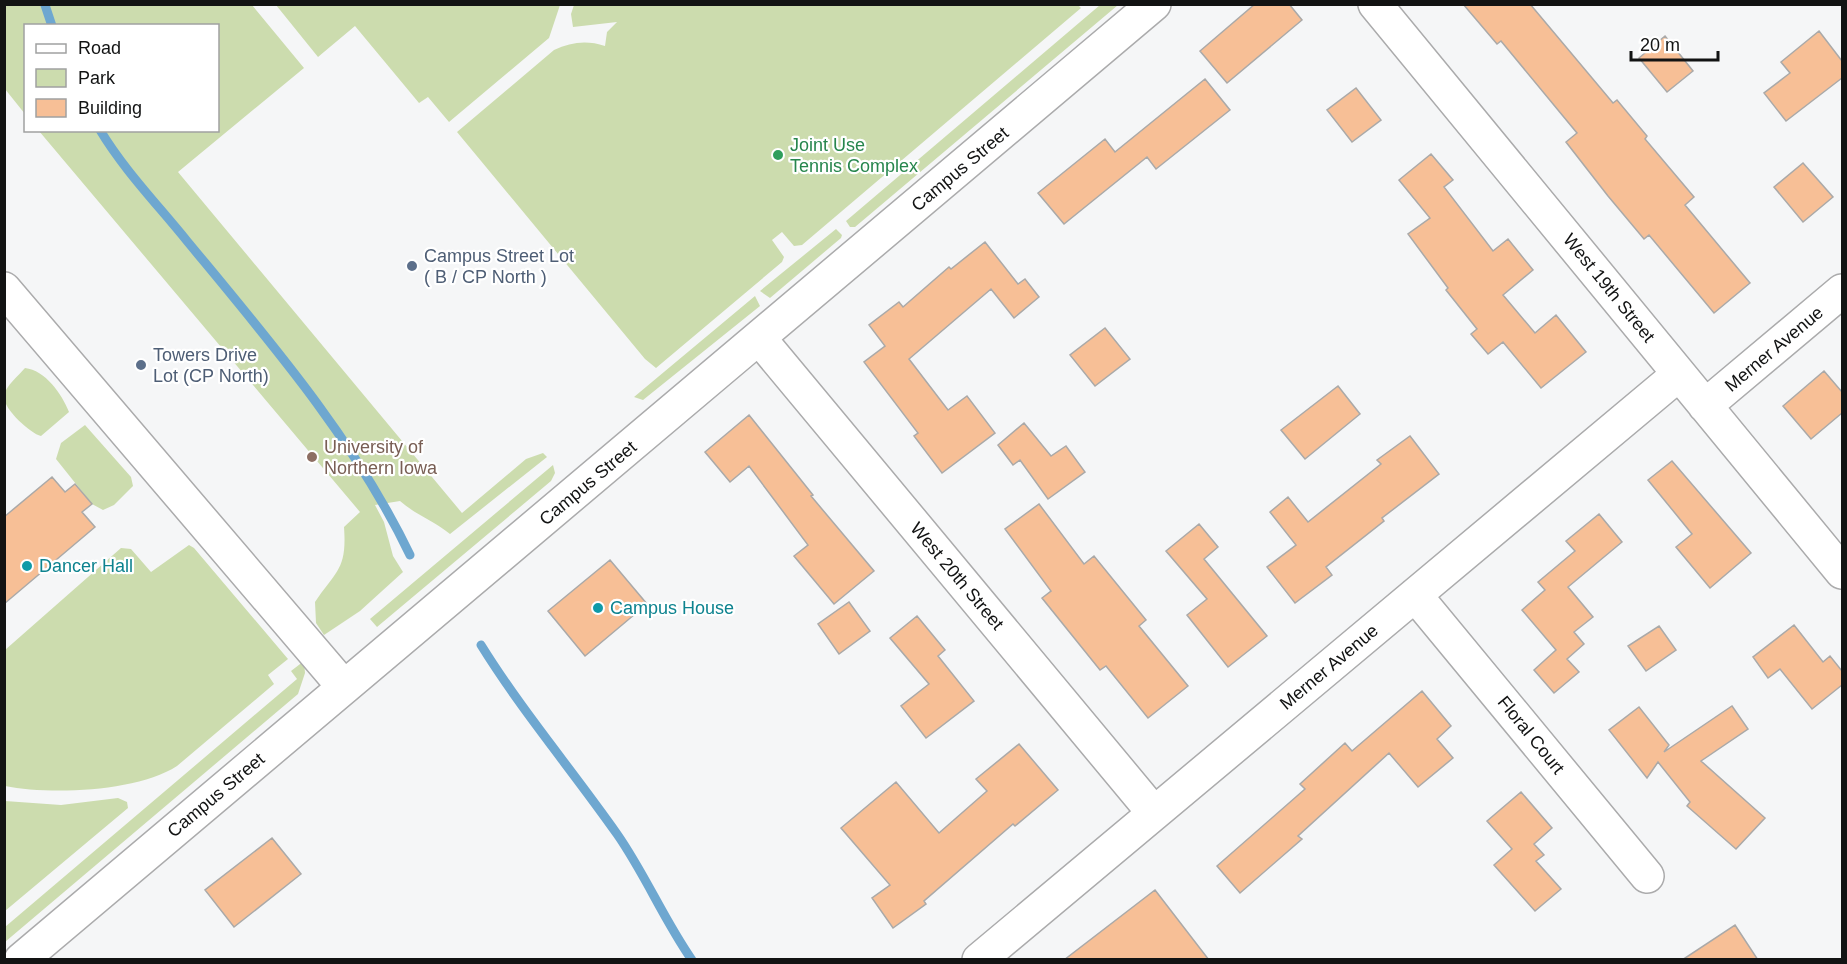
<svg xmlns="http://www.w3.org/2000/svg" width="1847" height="964" font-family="Arial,sans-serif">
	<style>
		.green { fill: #ccdcae }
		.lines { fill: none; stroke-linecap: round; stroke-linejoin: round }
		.stream { stroke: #6ea7d0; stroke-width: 9 }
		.building { fill: #f7bf96; stroke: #aaa9a8; stroke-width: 1.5 }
		.minor-casing { stroke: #ababac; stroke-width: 36 }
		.minor { stroke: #fff; stroke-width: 33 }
		.leisure-dot { fill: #2e9e5b; stroke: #fff; stroke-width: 2 }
		.service-dot { fill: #5c6f8a; stroke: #fff; stroke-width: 2 }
		.education-dot { fill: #8d6e63; stroke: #fff; stroke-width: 2 }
		.culture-dot { fill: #0f9aa8; stroke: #fff; stroke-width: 2 }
		.labels { text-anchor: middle; stroke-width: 4.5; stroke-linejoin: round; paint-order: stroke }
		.leisure-label { font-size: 18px; fill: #27864d; stroke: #fff; text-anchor: start }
		.street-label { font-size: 18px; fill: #121313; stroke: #fff }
		.service-label { font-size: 18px; fill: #4e5e75; stroke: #fff; text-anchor: start }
		.education-label { font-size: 18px; fill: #785e54; stroke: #fff; text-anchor: start }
		.culture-label { font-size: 18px; fill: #0d838f; stroke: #fff; text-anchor: start }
	</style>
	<rect width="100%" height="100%" fill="#f5f6f7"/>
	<path class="green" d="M 4,5 L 252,5 L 304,68 L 178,172 L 462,513 L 526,459 L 543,453 L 547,457 L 450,534 C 434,521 416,515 400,501 L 375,505 L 384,522 L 393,556 L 403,572 L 360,611 L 324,635 L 316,623 L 315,602 C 337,570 347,569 344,527 L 360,512 L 39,131 L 218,130 L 218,26 L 26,26 L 25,114 L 5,89 Z
		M 276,5 L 560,5 L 549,38 L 449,122 L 428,97 L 419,103 L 355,26 L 318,57 Z
		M 1078,5 L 1081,8 L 802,245 L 794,246 L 782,232 L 772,240 L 784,257 L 782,262 L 656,368 L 645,359 L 457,132 L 554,50 C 571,42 587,40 605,46 L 607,32 L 617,22 L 573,27 L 571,14 L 574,5 Z
		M 1100,5 L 1118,5 L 855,227 L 850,227 L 846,221 Z
		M 836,229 L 842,235 L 841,238 L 770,298 L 760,291 Z
		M 755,296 L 760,306 L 643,400 L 634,397 Z
		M 25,368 C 45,370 62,394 69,412 L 41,436 C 30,433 2,408 4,395 C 6,386 19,375 25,368 Z
		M 85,425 L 131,477 L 133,486 L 114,505 L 103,510 L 92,504 L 56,459 L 61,443 Z
		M 553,465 L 555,473 L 551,481 L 377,627 L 370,619 Z
		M 189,545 L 194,548 L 288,659 L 268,675 L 274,684 L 177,766 C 137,792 50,795 5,786 L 5,650 L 121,548 L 131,549 L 151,572 Z
		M 304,661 L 305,673 L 298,694 L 5,942 L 5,927 L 297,679 L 291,671 Z
		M 118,798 L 127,802 L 128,808 L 5,911 L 5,801 L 61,805 Z"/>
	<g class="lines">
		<path class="stream" d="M 45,5 L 52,26
			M 100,130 C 124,170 158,205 187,241 C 268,339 355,440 410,555
			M 481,645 C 522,711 572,770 617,834 C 645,874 664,920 692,960"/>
	</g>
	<path class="building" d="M 1255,4 L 1289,4 L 1302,20 L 1227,83 L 1200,51 Z
		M 1463,4 L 1530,4 L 1613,103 L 1617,100 L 1647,136 L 1645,139 L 1694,197 L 1685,205 L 1750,283 L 1714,313 L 1649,235 L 1644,239 L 1608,196 L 1566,142 L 1577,133 L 1501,41 L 1497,44 Z
		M 1819,31 L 1842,61 L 1842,78 L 1786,121 L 1764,93 L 1790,73 L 1781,62 Z
		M 1665,36 L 1693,71 L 1667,92 L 1639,58 Z
		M 1205,79 L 1230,110 L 1156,169 L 1147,157 L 1064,224 L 1038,193 L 1105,139 L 1115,152 Z
		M 1356,88 L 1381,120 L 1352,142 L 1327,110 Z
		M 1431,154 L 1453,180 L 1444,187 L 1493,251 L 1508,239 L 1533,270 L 1503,295 L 1535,333 L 1556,315 L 1586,352 L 1541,388 L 1503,342 L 1488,354 L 1471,334 L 1477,329 L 1446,290 L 1448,288 L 1408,234 L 1430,218 L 1399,180 Z
		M 1803,163 L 1833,197 L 1803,222 L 1774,187 Z
		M 985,242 L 1018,284 L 1025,279 L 1039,297 L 1014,318 L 991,289 L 909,359 L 948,410 L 967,396 L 995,433 L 942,473 L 914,436 L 918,433 L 864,362 L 885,346 L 869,325 L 899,302 L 903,307 L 949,267 L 951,269 Z
		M 1105,328 L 1130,359 L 1095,386 L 1070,355 Z
		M 1824,371 L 1842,392 L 1842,413 L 1811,439 L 1783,406 Z
		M 1338,386 L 1360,414 L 1305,459 L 1281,430 Z
		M 749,415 L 813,495 L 811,496 L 874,571 L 834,604 L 794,556 L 808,545 L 749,466 L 730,482 L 705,452 Z
		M 1024,423 L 1051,456 L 1066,446 L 1085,472 L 1048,499 L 1020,460 L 1013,465 L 998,445 Z
		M 1410,436 L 1439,474 L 1382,518 L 1384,521 L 1326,567 L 1332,575 L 1295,603 L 1267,567 L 1296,545 L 1270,512 L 1288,497 L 1308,522 L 1381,464 L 1377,460 Z
		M 1672,461 L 1751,553 L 1710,588 L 1676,547 L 1692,534 L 1648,480 Z
		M 52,477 L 65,492 L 75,484 L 92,504 L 82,512 L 95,527 L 4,604 L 4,517 Z
		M 1039,504 L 1084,564 L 1094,556 L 1146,620 L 1139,626 L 1188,686 L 1148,718 L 1106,666 L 1100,670 L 1042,598 L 1051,591 L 1005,529 Z
		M 1599,514 L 1622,542 L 1568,587 L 1593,617 L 1574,632 L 1584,644 L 1567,659 L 1579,672 L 1554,693 L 1534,670 L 1556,650 L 1522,610 L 1545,590 L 1538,582 L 1575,551 L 1566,541 Z
		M 1199,524 L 1218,547 L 1204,559 L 1267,636 L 1228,667 L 1187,615 L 1207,599 L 1166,551 Z
		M 610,560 L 647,604 L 585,656 L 548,611 Z
		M 849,602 L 870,631 L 839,654 L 818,624 Z
		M 917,616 L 945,650 L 938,656 L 974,701 L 926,738 L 901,706 L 929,684 L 890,638 Z
		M 1794,625 L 1823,662 L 1830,656 L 1842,671 L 1842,685 L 1812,709 L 1780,669 L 1768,678 L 1753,657 Z
		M 1659,626 L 1676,650 L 1646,671 L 1628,646 Z
		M 1422,691 L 1451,726 L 1437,739 L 1453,758 L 1418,787 L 1389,753 L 1298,836 L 1302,839 L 1240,893 L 1217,866 L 1305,789 L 1300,784 L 1345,743 L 1352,751 Z
		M 1732,706 L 1748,729 L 1701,761 L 1765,818 L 1736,849 L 1687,806 L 1690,802 L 1658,762 L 1647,778 L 1609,730 L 1639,707 L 1669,745 L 1664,752 Z
		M 1019,744 L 1058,790 L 1015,826 L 1013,824 L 924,901 L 926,904 L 893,928 L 872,898 L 890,885 L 841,828 L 896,782 L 939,833 L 987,791 L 976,779 Z
		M 1521,792 L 1552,828 L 1534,844 L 1544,855 L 1536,861 L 1561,889 L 1535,911 L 1494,865 L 1512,849 L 1487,821 Z
		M 272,838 L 301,874 L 234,927 L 205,890 Z
		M 1155,890 L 1209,960 L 1064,960 Z
		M 1735,925 L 1758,960 L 1682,960 Z"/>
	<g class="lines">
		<defs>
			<path id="minor" d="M 1375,4 L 1842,572
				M 4,289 L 344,687
				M 759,338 L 1154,813
				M 1705,406 L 1842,291
				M 1415,595 L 1647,876
				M 21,960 L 1154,4
				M 979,960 L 1679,374"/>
		</defs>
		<use href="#minor" class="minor-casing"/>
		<use href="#minor" class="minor"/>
	</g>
	<circle class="leisure-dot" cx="778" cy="155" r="6"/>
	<g class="service-dot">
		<circle cx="412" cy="266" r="6"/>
		<circle cx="141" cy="365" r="6"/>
	</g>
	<circle class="education-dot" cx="312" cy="457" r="6"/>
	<g class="culture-dot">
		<circle cx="27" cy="566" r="6"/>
		<circle cx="598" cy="608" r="6"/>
	</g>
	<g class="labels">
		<g class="leisure-label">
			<text x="790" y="151">Joint Use<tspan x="790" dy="21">Tennis Complex</tspan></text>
		</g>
		<g class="street-label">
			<text transform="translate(960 169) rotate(-40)" y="6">Campus Street</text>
			<text transform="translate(1609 288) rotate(51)" y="6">West 19th Street</text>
			<text transform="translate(1774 349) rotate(-40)" y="6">Merner Avenue</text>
			<text transform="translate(588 483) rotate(-40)" y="6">Campus Street</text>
			<text transform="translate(957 576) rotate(50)" y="6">West 20th Street</text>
			<text transform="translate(1329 667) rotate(-40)" y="6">Merner Avenue</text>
			<text transform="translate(1531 735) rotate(51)" y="6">Floral Court</text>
			<text transform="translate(216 795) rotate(-40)" y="6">Campus Street</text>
		</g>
		<g class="service-label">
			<text x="424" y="262">Campus Street Lot<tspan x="424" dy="21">( B / CP North )</tspan></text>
			<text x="153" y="361">Towers Drive<tspan x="153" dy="21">Lot (CP North)</tspan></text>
		</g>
		<g class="education-label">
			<text x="324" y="453">University of<tspan x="324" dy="21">Northern Iowa</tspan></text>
		</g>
		<g class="culture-label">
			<text x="39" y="572">Dancer Hall</text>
			<text x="610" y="614">Campus House</text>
		</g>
	</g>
	<rect width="1847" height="964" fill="none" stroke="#121313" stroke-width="12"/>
	<rect x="24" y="24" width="195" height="108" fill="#ffffff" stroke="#a0a1a1" stroke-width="1.5"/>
	<rect x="36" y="44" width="30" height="9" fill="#ffffff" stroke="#a0a1a1" stroke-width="1.5"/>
	<text x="78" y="54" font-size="18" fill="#121313">Road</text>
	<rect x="36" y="69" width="30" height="18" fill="#ccdcae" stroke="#a0a1a1" stroke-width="1.5"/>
	<text x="78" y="84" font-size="18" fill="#121313">Park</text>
	<rect x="36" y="99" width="30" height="18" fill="#f7bf96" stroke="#a0a1a1" stroke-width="1.5"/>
	<text x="78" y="114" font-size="18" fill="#121313">Building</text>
	<path d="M1631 51v9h87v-9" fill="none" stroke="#121313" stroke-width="3"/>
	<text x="1640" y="51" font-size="18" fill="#121313" stroke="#ffffff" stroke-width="4.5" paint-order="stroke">20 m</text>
</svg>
